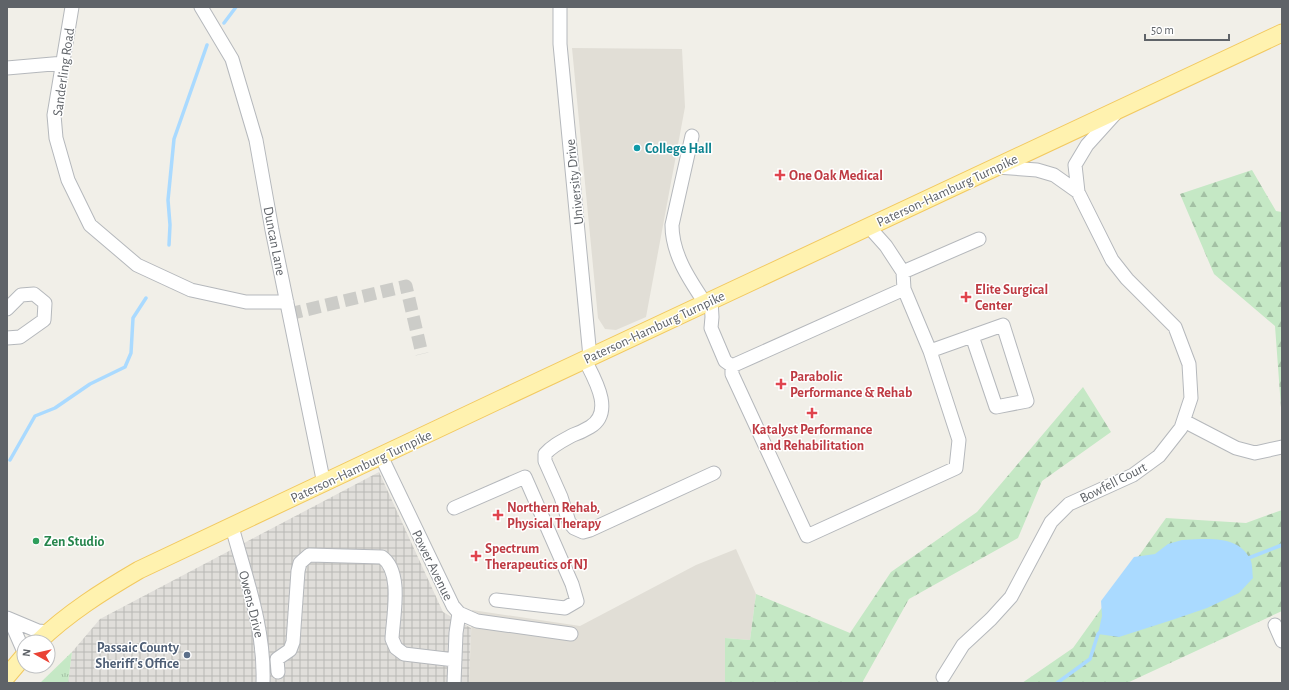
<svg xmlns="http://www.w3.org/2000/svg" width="1289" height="690" font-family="'Alegreya Sans',sans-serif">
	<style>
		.industrial { fill: url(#industrial-grid) }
		.education { fill: #e1ded6 }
		.grass { fill: url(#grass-tufts) }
		.forest { fill: url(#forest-firs) }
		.water { fill: #aadaff }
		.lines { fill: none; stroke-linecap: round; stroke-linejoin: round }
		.stream { stroke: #aadaff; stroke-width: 3.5 }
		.minor-tunnel { stroke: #ccccc8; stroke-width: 13; stroke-dasharray: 13 6; stroke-linecap: butt }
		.minor-casing { stroke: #b5b8bc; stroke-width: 15 }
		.major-casing { stroke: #f2c960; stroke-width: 19 }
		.minor { stroke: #fff; stroke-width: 13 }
		.major { stroke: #fff2af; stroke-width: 17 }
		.culture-dot { fill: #0f9aa8; stroke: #fff; stroke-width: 1.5 }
		.health-dot { fill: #e0444e; stroke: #fff; stroke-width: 1.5 }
		.leisure-dot { fill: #2e9e5b; stroke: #fff; stroke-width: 1.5 }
		.service-dot { fill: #5c6f8a; stroke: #fff; stroke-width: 1.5 }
		.labels { text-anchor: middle; stroke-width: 3; stroke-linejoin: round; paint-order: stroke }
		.street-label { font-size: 14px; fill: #5f6368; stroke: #fff }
		.culture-label { font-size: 14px; font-weight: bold; fill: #0d838f; stroke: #fff; text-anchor: start }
		.health-label { font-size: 14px; font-weight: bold; fill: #be3a42; stroke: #fff; text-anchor: start }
		.leisure-label { font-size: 14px; font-weight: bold; fill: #27864d; stroke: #fff; text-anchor: start }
		.service-label { font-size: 14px; font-weight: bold; fill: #4e5e75; stroke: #fff; text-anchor: end }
	</style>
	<defs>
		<pattern id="industrial-grid" width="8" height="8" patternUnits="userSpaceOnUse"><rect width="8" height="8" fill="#e0deda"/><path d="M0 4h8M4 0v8" fill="none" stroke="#b9b8b5"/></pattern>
		<pattern id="grass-tufts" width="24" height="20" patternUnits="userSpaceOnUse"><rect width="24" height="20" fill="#c5e8c5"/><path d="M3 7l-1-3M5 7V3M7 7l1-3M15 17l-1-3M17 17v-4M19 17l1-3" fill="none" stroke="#a3c0a4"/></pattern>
		<pattern id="forest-firs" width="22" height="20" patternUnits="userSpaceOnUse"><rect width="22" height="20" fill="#c5e8c5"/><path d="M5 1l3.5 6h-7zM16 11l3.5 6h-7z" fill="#a3c0a4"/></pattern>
	</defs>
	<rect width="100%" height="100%" fill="#f1efe8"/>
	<path class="industrial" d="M 379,472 L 443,612 L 471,628 L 469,683 L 68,683 L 72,652 L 100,619 Z"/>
	<path class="education" d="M 572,48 L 682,49 L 685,107 L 646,317 L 616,330 L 605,329 L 598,318 Z
		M 736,549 L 756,594 L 750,640 L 725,638 L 725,683 L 469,683 L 472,610 L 580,626 L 696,565 Z"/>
	<path class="grass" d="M 72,652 L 68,683 L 40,683 Z"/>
	<path class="forest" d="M 1252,170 L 1276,211 L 1282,212 L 1282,421 L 1275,326 L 1214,274 L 1180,194 Z
		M 1083,387 L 1111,432 L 1042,481 L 1018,538 L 909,599 L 862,683 L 725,683 L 725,638 L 750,640 L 756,594 L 850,633 L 891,572 L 977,512 Z
		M 1282,510 L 1282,611 L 1127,683 L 1022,683 L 1073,648 L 1166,518 L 1246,523 Z"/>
	<path class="water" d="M 1200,539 C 1219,539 1238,539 1249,557 C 1253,562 1252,572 1253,578 L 1239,593 L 1207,608 L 1172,620 L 1119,637 L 1098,634 L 1102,616 L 1101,601 L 1134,557 L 1155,554 L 1168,544 L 1182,540 Z"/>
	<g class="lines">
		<path class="stream" d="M 224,23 L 236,7
			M 169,245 L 170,225 L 168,200 L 174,139 L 207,45
			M 10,460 L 35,416 L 55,408 L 90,384 L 125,367 L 131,353 L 133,318 L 146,298
			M 1246,559 L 1282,545
			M 1057,683 L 1090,659 L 1098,634 L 1100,632"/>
		<path class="minor-tunnel" d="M 289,314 L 406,286 L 422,354"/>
		<defs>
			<path id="minor" d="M 72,7 L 54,115 L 56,138 L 68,180 L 90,225 L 137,265 L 191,290 L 246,302 L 287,302
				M 201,7 L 232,59 L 256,140 L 272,230 L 324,484
				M 560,7 L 560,44 L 590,357
				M 7,68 L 64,63
				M 692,136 L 672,225 C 672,254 689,279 705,303
				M 997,167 L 1037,170 L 1054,175 L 1078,192
				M 903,272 L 979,239
				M 711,300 L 712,317 L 711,328 L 725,361 L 732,366 L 904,289 L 903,272 L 886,246 L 869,227
				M 7,309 L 21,295 L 34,294 L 45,303 L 44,320 L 20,337 L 7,338
				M 930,351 L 1003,325 L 1027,401 L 996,407 L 972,336
				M 585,360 C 594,378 615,412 590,427 C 585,430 579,433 573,435 C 562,441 553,445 545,454 L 545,461 L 561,497 L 569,522 L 574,528 L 583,532 L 590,530 L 714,473
				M 732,366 L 732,374 L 807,536 L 956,468 L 959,440 L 930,351 L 904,289
				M 1184,421 L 1236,448 L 1255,453 L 1282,447
				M 381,456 L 453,606 L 459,613 L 477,621 L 571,634
				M 454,508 L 525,477 L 572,584 L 577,601 L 565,608 L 496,600
				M 232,527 C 246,578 265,629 263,683
				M 7,618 L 38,631 L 49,632
				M 10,620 L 24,652
				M 1275,625 L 1282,641
				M 278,672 L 277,659 L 290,650 L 293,642 L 298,571 L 300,563 L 309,555 L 382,557 C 403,572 393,616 392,639 L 396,648 L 404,654 L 455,660
				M 943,677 L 963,645 L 991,619 L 1011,597 L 1051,522 L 1069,504 L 1133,475 L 1159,456 L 1181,428 L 1191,398 L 1189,364 L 1175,327 L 1127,279 L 1112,260 L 1078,192 L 1075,165 L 1087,145 L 1115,114
				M 454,683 L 456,633 L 459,613"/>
			<path id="major" d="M 38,642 C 68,613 103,591 139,570 L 501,399 L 1282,33
				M 7,676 L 24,656"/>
		</defs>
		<use href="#minor" class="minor-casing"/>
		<use href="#major" class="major-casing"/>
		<use href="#minor" class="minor"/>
		<use href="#major" class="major"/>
	</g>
	<circle class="culture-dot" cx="637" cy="148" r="4"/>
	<g class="health-dot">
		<path d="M778 169h4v4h4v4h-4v4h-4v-4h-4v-4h4z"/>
		<path d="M964 291h4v4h4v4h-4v4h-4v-4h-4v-4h4z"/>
		<path d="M779 378h4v4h4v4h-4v4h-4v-4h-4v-4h4z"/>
		<path d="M810 407h4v4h4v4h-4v4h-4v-4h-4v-4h4z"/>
		<path d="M496 509h4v4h4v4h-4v4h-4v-4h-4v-4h4z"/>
		<path d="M474 550h4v4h4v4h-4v4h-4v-4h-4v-4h4z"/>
	</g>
	<circle class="leisure-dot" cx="36" cy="541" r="4"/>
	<circle class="service-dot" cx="187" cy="655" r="4"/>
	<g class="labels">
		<g class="street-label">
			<text transform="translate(63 72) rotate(-82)" y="5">Sanderling Road</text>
			<text transform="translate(574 182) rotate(-96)" y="5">University Drive</text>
			<text transform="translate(947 190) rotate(-25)" y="5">Paterson-Hamburg Turnpike</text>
			<text transform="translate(275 241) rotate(79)" y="5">Duncan Lane</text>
			<text transform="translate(654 327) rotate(-25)" y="5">Paterson-Hamburg Turnpike</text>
			<text transform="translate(361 466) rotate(-25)" y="5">Paterson-Hamburg Turnpike</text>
			<text transform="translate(1113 482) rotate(-27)" y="5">Bowfell Court</text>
			<text transform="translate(433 565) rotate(64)" y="5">Power Avenue</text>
			<text transform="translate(252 604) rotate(76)" y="5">Owens Drive</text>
		</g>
		<g class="culture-label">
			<text x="645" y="153">College Hall</text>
		</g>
		<g class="health-label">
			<text x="789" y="180">One Oak Medical</text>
			<text x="975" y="294">Elite Surgical<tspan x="975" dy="16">Center</tspan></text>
			<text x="790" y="381">Parabolic<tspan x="790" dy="16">Performance &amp; Rehab</tspan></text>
			<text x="812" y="434" text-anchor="middle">Katalyst Performance<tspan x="812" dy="16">and Rehabilitation</tspan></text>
			<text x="507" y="512">Northern Rehab,<tspan x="507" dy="16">Physical Therapy</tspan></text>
			<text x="485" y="553">Spectrum<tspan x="485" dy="16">Therapeutics of NJ</tspan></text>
		</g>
		<g class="leisure-label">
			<text x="44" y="546">Zen Studio</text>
		</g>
		<g class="service-label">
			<text x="179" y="652">Passaic County<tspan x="179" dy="16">Sheriff's Office</tspan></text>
		</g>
	</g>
	<rect width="1289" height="690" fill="none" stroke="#5f6368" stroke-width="16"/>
	<g transform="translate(36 654) rotate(278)"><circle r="19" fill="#ffffff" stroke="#bfc1c3"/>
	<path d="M0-3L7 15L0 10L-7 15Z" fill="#ea4335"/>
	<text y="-6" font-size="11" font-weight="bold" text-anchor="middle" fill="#5f6368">N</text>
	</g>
	<path d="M1145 34v6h84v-6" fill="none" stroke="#5f6368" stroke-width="2"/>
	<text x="1151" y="34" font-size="12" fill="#5f6368" stroke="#ffffff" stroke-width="3" paint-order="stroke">50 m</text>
</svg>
